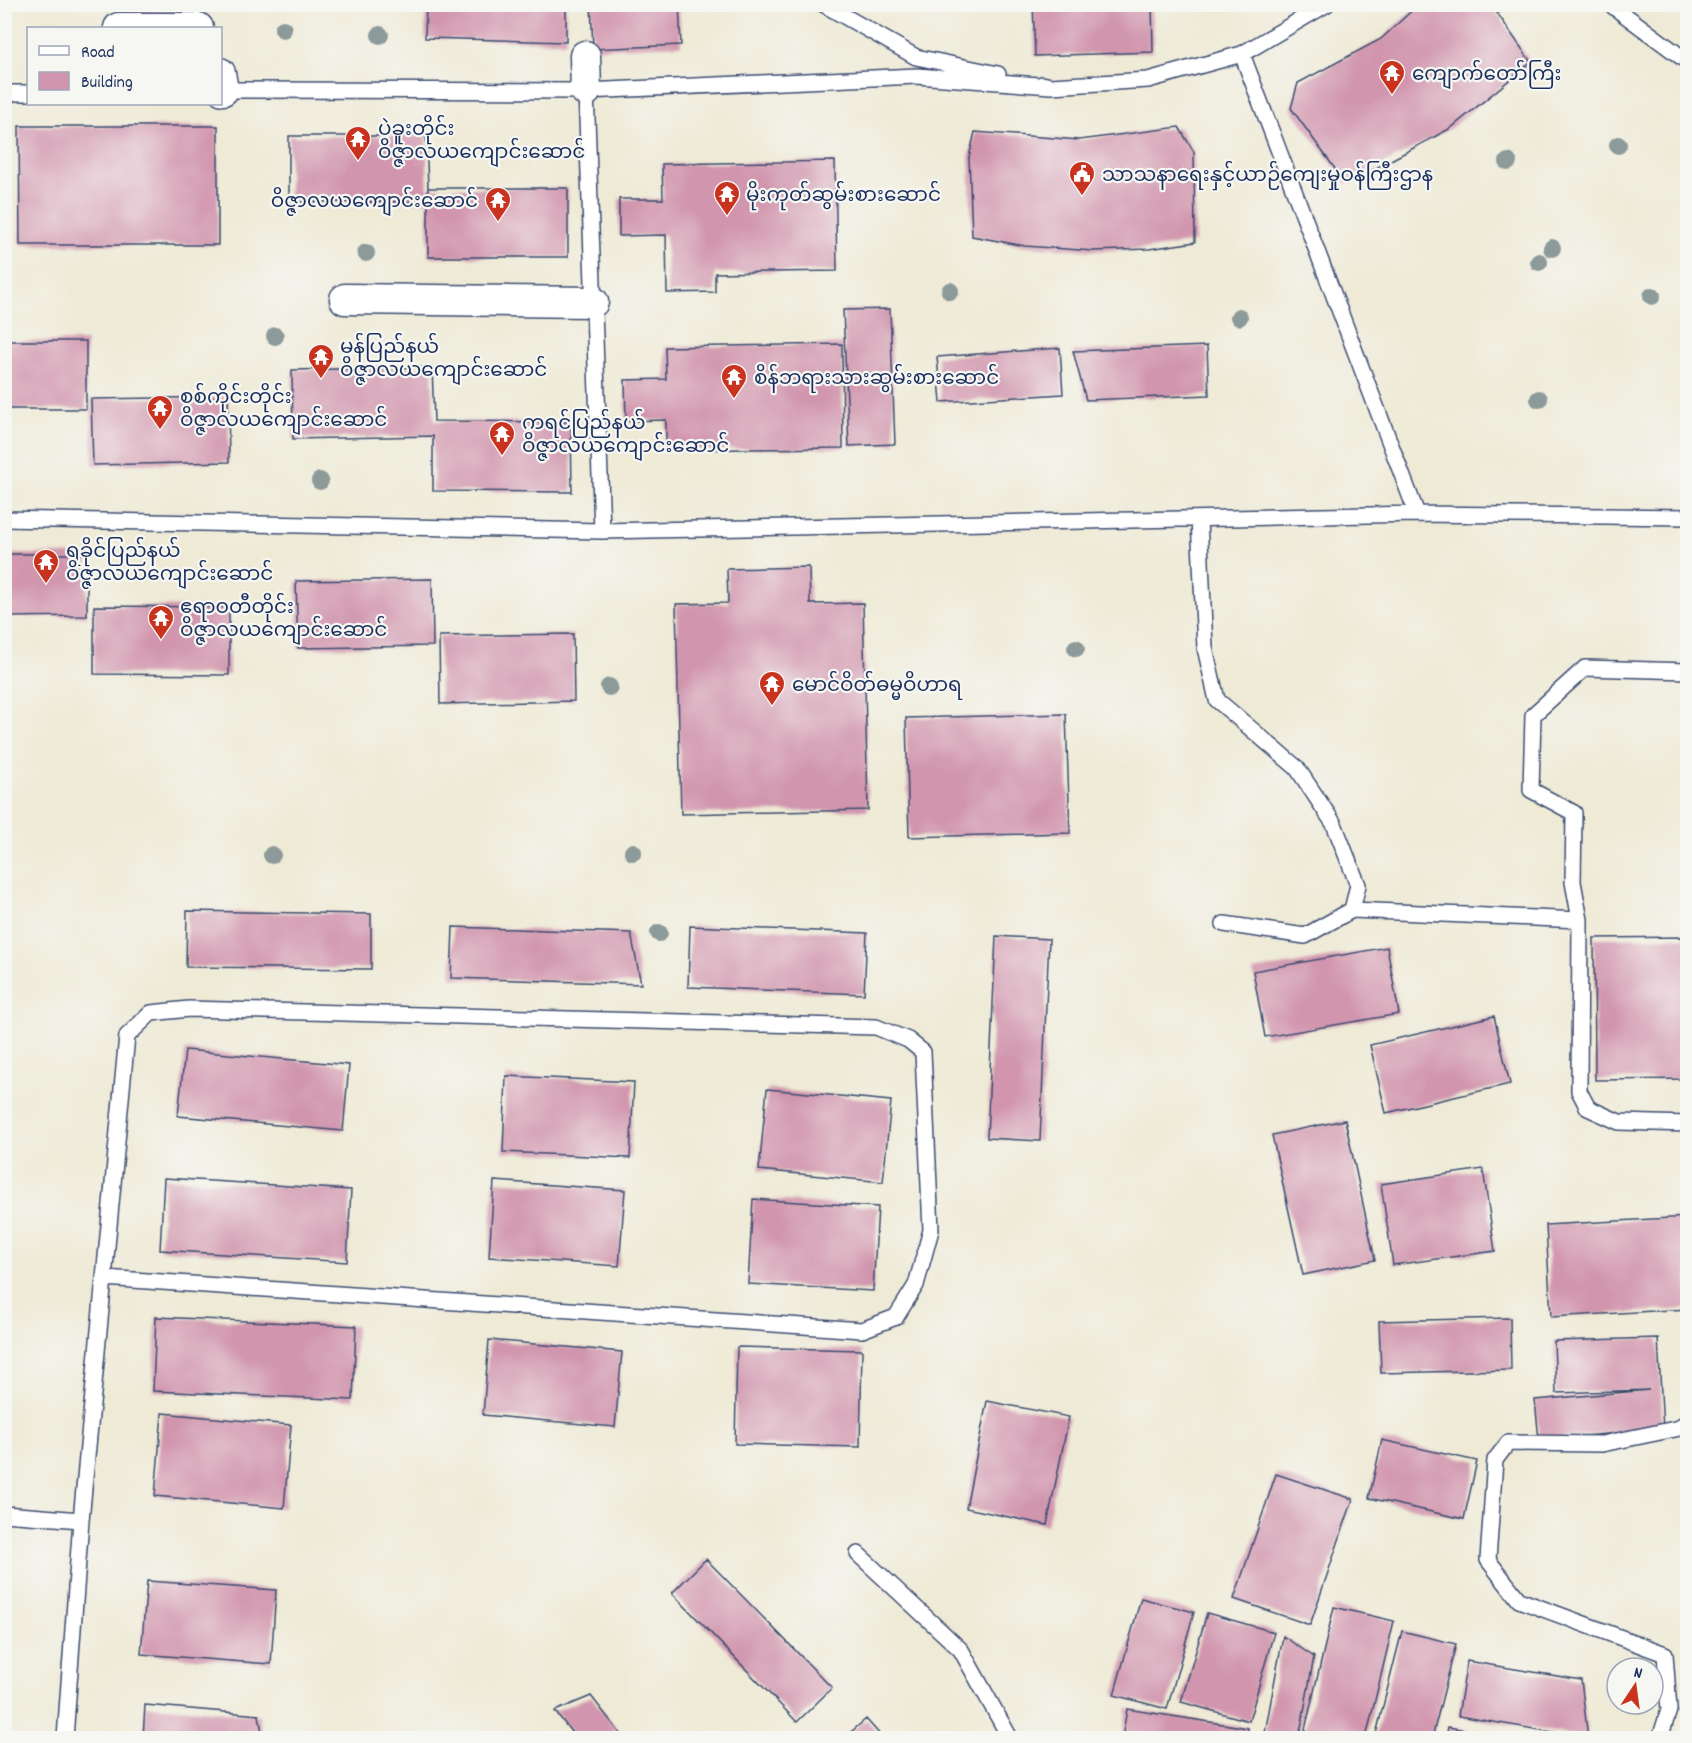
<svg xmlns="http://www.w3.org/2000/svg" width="1692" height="1743" font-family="Dekko,'Noto Sans Myanmar',sans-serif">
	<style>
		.building { fill: #d196ae }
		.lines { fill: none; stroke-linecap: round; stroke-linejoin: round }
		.lane-casing { stroke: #3b4b70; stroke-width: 18 }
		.street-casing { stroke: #3b4b70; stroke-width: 33 }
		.lane { stroke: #fff; stroke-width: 15 }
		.street { stroke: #fff; stroke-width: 30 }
		.tree { fill: #8c9a99 }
		.labels { text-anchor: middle; stroke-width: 4.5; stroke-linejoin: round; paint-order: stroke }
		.poi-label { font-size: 20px; fill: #1b2f5e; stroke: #f6f6f2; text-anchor: start }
	</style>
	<rect width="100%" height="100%" fill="#f6f6f2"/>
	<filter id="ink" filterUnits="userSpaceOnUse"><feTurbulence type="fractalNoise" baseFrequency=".0167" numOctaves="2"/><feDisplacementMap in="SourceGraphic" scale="12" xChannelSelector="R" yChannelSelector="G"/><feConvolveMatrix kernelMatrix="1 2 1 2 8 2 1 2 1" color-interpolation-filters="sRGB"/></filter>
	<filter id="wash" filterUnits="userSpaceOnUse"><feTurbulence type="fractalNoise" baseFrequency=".008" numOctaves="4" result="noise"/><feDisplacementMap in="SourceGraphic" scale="24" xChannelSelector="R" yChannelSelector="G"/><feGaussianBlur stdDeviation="1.35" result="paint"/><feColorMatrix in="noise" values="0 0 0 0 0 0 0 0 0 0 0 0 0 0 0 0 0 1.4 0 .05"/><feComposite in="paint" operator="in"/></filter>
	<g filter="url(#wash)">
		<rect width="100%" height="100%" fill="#eeead6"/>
		<g id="blocks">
			<path class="building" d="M 120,4 L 221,4 L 221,8 L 200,8 L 200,23 L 120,23 Z
				M 426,4 L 566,4 L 566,42 L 425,38 Z
				M 591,4 L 679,4 L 681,45 L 593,49 Z
				M 1033,4 L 1152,4 L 1153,52 L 1035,56 Z
				M 1419,4 L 1491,4 L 1531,62 L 1451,128 L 1346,184 L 1291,108 L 1298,83 L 1381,39 Z
				M 19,126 L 218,126 L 218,245 L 20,245 Z
				M 1179,127 L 1194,152 L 1195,242 L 1149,249 L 1093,251 L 1025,246 L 972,236 L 969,157 L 975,132 L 1079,140 Z
				M 289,136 L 426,136 L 428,188 L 426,202 L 289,202 Z
				M 835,161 L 837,271 L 715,273 L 715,292 L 667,293 L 666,235 L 619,236 L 619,199 L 663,199 L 662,164 Z
				M 428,188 L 568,188 L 568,257 L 428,257 Z
				M 890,309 L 895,444 L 849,446 L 843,310 Z
				M 4,341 L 86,341 L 86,409 L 4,409 Z
				M 842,344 L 843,448 L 666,450 L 666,420 L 626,421 L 625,380 L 666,379 L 665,347 Z
				M 1207,346 L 1209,395 L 1086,400 L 1073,351 Z
				M 1060,348 L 1063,394 L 941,402 L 937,357 Z
				M 432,367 L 434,421 L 571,422 L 572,492 L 433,491 L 433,436 L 293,439 L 292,370 Z
				M 228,397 L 229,462 L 93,465 L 91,399 Z
				M 4,554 L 87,554 L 87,616 L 4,617 Z
				M 809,567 L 810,604 L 863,603 L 868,810 L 681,814 L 676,604 L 728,603 L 727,569 Z
				M 432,579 L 433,646 L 298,648 L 296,581 Z
				M 94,606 L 229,607 L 229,675 L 94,674 Z
				M 573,634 L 574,701 L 440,704 L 439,636 Z
				M 1066,714 L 1070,833 L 909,837 L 906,718 Z
				M 187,911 L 371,914 L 371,969 L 186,967 Z
				M 690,926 L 867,933 L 864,994 L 688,987 Z
				M 453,927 L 631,933 L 641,984 L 451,978 Z
				M 996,936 L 1049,939 L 1040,1141 L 987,1138 Z
				M 1688,937 L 1688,1079 L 1595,1080 L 1594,938 Z
				M 1387,947 L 1399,1014 L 1265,1037 L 1253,971 Z
				M 1494,1016 L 1510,1084 L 1386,1113 L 1370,1045 Z
				M 185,1050 L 349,1065 L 343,1131 L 178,1116 Z
				M 506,1076 L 634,1082 L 630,1158 L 503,1152 Z
				M 767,1089 L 891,1101 L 883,1182 L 759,1170 Z
				M 1345,1120 L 1375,1260 L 1303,1275 L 1272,1135 Z
				M 1483,1169 L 1495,1251 L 1393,1265 L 1381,1184 Z
				M 164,1178 L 351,1190 L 347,1262 L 160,1250 Z
				M 494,1181 L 625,1190 L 619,1266 L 489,1257 Z
				M 753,1199 L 878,1207 L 873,1291 L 748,1284 Z
				M 1688,1217 L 1688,1309 L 1551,1317 L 1546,1225 Z
				M 156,1317 L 356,1326 L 353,1400 L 153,1391 Z
				M 1510,1318 L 1511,1370 L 1381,1373 L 1379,1321 Z
				M 1658,1338 L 1663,1429 L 1539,1440 L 1535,1400 L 1649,1390 L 1556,1393 L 1554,1341 Z
				M 489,1340 L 622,1352 L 615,1427 L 483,1415 Z
				M 737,1347 L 862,1350 L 860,1447 L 735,1444 Z
				M 987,1401 L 1069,1417 L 1047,1525 L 966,1508 Z
				M 162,1413 L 291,1425 L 284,1508 L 155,1496 Z
				M 1382,1440 L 1477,1461 L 1464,1519 L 1369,1498 Z
				M 1276,1474 L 1353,1499 L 1310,1625 L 1234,1599 Z
				M 706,1559 L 832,1688 L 797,1722 L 672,1593 Z
				M 147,1581 L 276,1590 L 271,1664 L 141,1654 Z
				M 1141,1598 L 1194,1612 L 1167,1709 L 1114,1695 Z
				M 1334,1607 L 1394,1621 L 1366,1738 L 1303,1738 Z
				M 1207,1613 L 1274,1632 L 1249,1721 L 1181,1702 Z
				M 1402,1631 L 1456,1644 L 1432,1738 L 1375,1738 Z
				M 1283,1636 L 1314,1657 L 1299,1738 L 1264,1738 Z
				M 1467,1661 L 1581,1680 L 1588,1738 L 1458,1716 Z
				M 591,1696 L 624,1738 L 576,1738 L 555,1711 Z
				M 145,1705 L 259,1715 L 263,1738 L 143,1738 Z
				M 1127,1709 L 1248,1728 L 1247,1738 L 1122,1738 Z
				M 866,1719 L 883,1738 L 844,1738 Z
				M 1448,1727 L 1506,1737 L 1506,1738 L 1446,1738 Z"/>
		</g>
	</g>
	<g filter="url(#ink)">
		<use href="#blocks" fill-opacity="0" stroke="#3b4b70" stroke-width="1.5"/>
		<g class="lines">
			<defs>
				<path id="lane" d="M 823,4 L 916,57 L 998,74
					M 1610,4 L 1688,62
					M 1242,54 L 1417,514
					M 1042,84 L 1051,86 L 1148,80 L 1242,54 L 1327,4
					M 220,90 L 586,91 L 917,76 L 1051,86
					M 586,91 L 602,531
					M 4,93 L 28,93
					M 4,519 L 602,531 L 1417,514 L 1688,517
					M 1199,519 L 1205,648 L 1217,700 L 1297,768 L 1334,824 L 1358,885 L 1352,910 L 1305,936 L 1224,924
					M 1688,671 L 1585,668 L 1533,715 L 1531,790 L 1574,813 L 1573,882 L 1580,920 L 1579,1091 L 1588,1108 L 1619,1122 L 1688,1124
					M 1352,910 L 1580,920
					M 4,1514 L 81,1520
					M 858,1554 L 961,1650 L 1010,1738
					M 65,1738 L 81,1520 L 127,1036 L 151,1013 L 189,1009 L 876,1027 L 908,1040 L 923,1052 L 931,1230 L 916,1285 L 896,1317 L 862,1330 L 104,1278
					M 1660,1738 L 1669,1710 L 1665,1654 L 1519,1600 L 1488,1560 L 1495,1460 L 1508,1443 L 1602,1444 L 1680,1428 L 1688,1420"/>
				<path id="street" d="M 119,28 L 198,28
					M 585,56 L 586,91
					M 220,73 L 223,90
					M 345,299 L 593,302"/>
			</defs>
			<use href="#lane" class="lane-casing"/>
			<use href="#street" class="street-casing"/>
			<use href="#lane" class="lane"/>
			<use href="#street" class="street"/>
		</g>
		<g class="tree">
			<circle cx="283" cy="29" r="9"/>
			<circle cx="380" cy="35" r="9"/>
			<circle cx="1618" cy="145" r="9"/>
			<circle cx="1508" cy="162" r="9"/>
			<circle cx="1552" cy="248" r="9"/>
			<circle cx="366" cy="253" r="9"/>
			<circle cx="1539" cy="262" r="9"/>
			<circle cx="950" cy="291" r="9"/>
			<circle cx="1652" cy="296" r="9"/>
			<circle cx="1239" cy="317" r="9"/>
			<circle cx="275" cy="336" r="9"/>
			<circle cx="1539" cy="399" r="9"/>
			<circle cx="320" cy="481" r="9"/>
			<circle cx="1076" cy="648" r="9"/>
			<circle cx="609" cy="687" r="9"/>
			<circle cx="633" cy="852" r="9"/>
			<circle cx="272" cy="855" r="9"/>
			<circle cx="659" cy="933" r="9"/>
		</g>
	</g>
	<defs>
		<symbol id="temple-pin" viewBox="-11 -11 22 30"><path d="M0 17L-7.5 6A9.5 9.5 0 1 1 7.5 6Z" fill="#c8321e" stroke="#f6f6f2"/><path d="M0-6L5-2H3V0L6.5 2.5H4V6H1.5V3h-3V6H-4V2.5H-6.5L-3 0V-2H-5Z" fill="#fff"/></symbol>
		<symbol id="civic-pin" viewBox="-11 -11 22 30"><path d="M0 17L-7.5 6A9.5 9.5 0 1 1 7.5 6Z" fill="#c8321e" stroke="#f6f6f2"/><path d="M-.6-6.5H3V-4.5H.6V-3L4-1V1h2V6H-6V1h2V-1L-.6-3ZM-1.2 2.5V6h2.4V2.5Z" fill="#fff"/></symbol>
	</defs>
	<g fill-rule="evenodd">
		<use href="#temple-pin" x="1377" y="58" width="30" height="40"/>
		<use href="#temple-pin" x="343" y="124" width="30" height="40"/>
		<use href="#civic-pin" x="1067" y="159" width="30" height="40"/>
		<use href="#temple-pin" x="712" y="179" width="30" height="40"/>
		<use href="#temple-pin" x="483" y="185" width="30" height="40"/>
		<use href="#temple-pin" x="306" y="342" width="30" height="40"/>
		<use href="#temple-pin" x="719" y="362" width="30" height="40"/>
		<use href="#temple-pin" x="145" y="393" width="30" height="40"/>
		<use href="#temple-pin" x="487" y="419" width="30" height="40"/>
		<use href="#temple-pin" x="31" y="547" width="30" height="40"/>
		<use href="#temple-pin" x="146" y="603" width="30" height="40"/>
		<use href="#temple-pin" x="757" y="669" width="30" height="40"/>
	</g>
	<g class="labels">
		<g class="poi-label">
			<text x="1412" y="80">ကျောက်တော်ကြီး</text>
			<text x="378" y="135">ပဲခူးတိုင်း<tspan x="378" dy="23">ဝိဇ္ဇာလယကျောင်းဆောင်</tspan></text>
			<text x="1102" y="181">သာသနာရေးနှင့်ယာဉ်ကျေးမှုဝန်ကြီးဌာန</text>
			<text x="746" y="201">မိုးကုတ်ဆွမ်းစားဆောင်</text>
			<text x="478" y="207" text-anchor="end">ဝိဇ္ဇာလယကျောင်းဆောင်</text>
			<text x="340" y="353">မွန်ပြည်နယ်<tspan x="340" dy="23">ဝိဇ္ဇာလယကျောင်းဆောင်</tspan></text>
			<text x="754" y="384">စိန်ဘရားသားဆွမ်းစားဆောင်</text>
			<text x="180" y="403">စစ်ကိုင်းတိုင်း<tspan x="180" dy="23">ဝိဇ္ဇာလယကျောင်းဆောင်</tspan></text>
			<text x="522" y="429">ကရင်ပြည်နယ်<tspan x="522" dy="23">ဝိဇ္ဇာလယကျောင်းဆောင်</tspan></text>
			<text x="66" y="557">ရခိုင်ပြည်နယ်<tspan x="66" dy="23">ဝိဇ္ဇာလယကျောင်းဆောင်</tspan></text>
			<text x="180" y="613">ဧရာဝတီတိုင်း<tspan x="180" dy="23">ဝိဇ္ဇာလယကျောင်းဆောင်</tspan></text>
			<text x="792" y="691">မောင်ဝိတ်ဓမ္မဝိဟာရ</text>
		</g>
	</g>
	<rect width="1692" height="1743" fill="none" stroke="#f6f6f2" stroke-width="24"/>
	<rect x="27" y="27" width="195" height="78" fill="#f6f6f2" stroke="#9ea6b7" stroke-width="1.5"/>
	<rect x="39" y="46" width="30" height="9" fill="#ffffff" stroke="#9ea6b7" stroke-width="1.5"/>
	<text x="81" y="57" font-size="18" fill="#1b2f5e">Road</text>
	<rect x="39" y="72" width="30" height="18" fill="#d196ae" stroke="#9ea6b7" stroke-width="1.5"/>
	<text x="81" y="87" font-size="18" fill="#1b2f5e">Building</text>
	<g transform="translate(1635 1686) rotate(13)"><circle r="28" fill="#f6f6f2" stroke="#9ea6b7" stroke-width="1.5"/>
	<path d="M0-4.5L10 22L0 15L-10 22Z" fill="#c8321e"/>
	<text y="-9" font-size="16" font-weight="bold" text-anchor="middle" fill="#1b2f5e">N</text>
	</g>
</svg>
